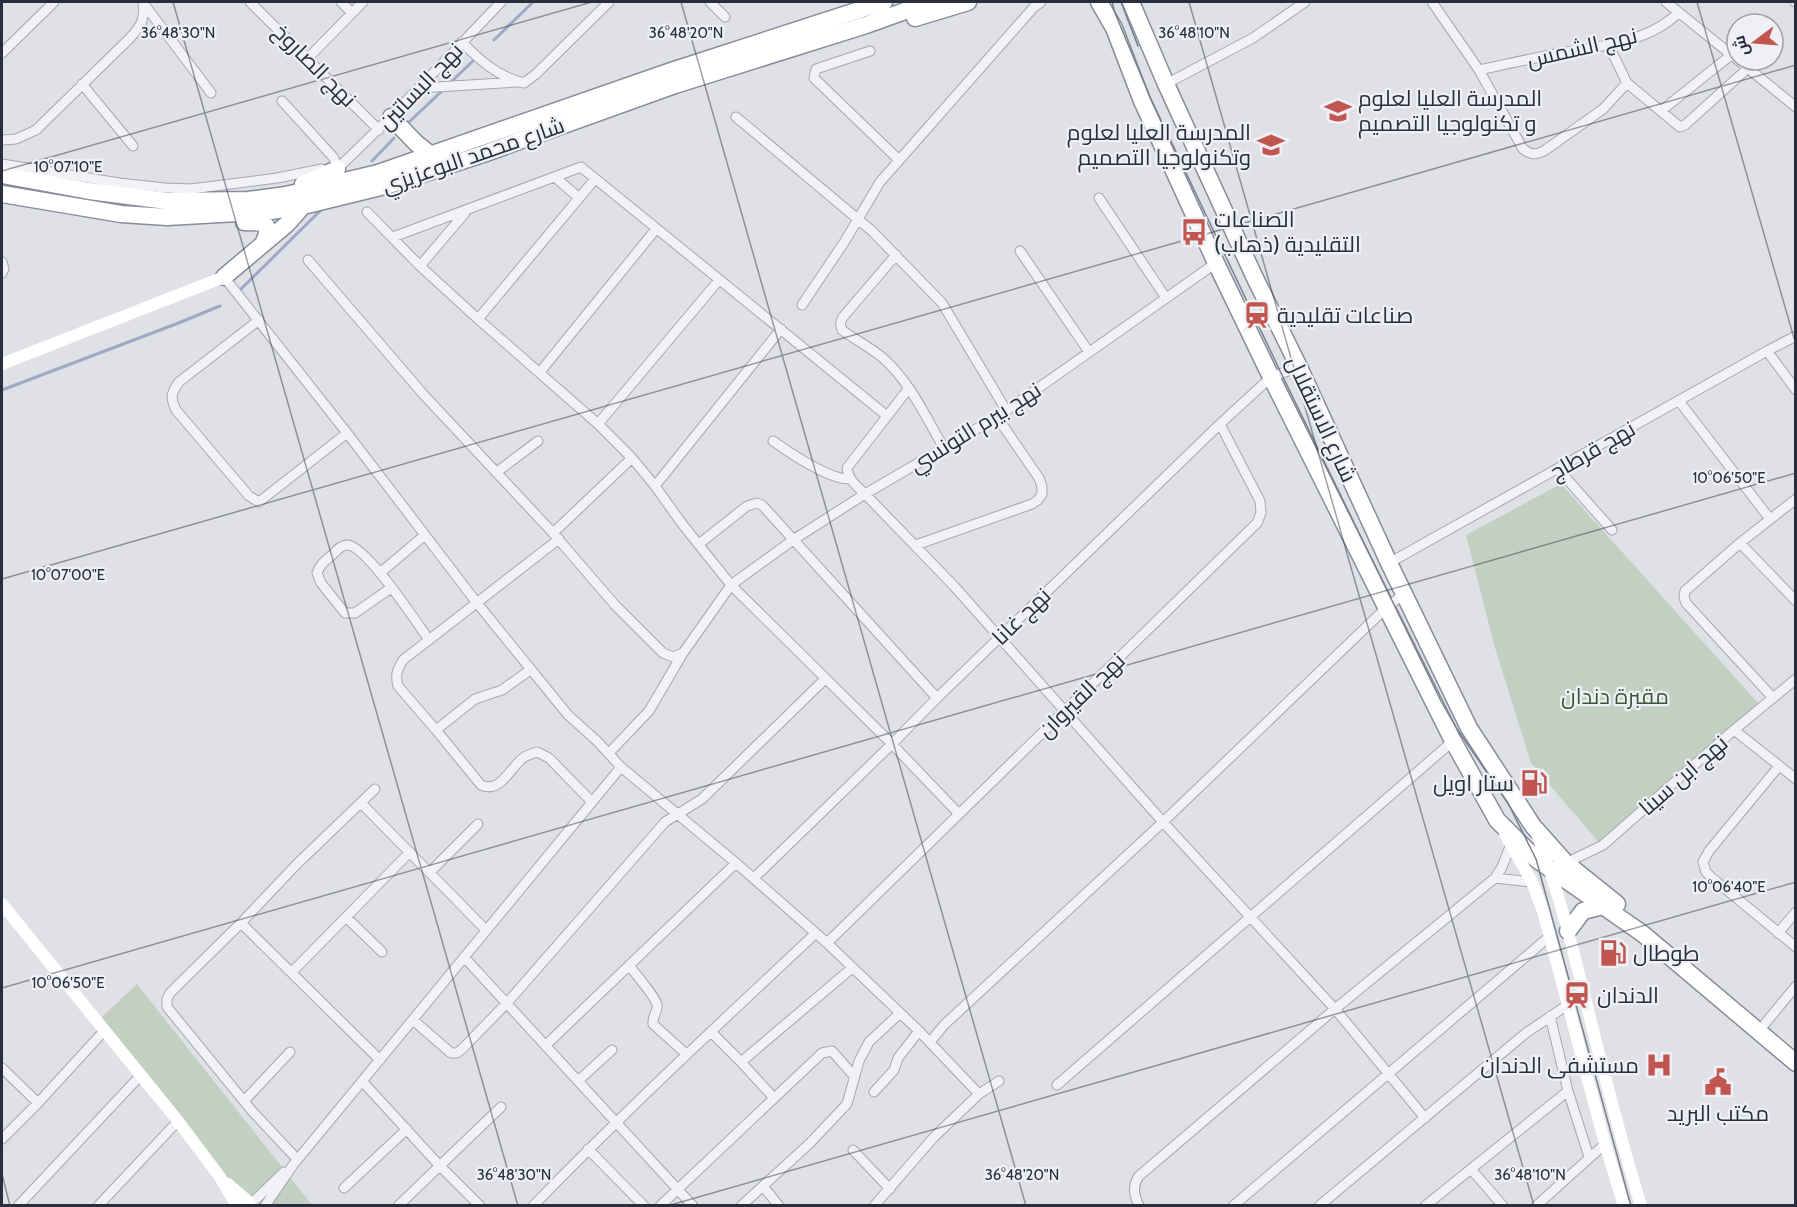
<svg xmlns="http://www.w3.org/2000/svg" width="1797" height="1207" font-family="Cabin,Cairo,sans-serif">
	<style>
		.green { fill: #c2d0c1 }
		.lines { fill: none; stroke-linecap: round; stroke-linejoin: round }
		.stream { stroke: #9ea9c4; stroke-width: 3 }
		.street-casing { stroke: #a5a7b1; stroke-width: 11 }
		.highway-casing { stroke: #888c9c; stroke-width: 19 }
		.street { stroke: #f2f2f6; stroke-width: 9 }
		.secondary { stroke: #fff; stroke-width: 12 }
		.highway { stroke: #fff; stroke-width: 16 }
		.tram { stroke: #7a7e8f; stroke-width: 1.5 }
		.ticks { fill: none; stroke: #2a2d3d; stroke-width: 1.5; stroke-opacity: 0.45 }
		.labels { text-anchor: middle; stroke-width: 4.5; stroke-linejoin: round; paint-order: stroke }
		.street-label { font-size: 22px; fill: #2a2d3d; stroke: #eff0f5 }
		.poi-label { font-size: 22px; fill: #2a2d3d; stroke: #eff0f5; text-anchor: start }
		.park-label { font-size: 22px; fill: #385739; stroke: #eff0f5 }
		.ticks-label { font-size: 15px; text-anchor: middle; fill: #2a2d3d; stroke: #eff0f5; stroke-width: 4.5; stroke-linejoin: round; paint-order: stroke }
	</style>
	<rect width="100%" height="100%" fill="#dfe1e7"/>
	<path class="green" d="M 1561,484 L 1758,703 L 1602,846 L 1531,763 L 1495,648 L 1466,535 Z
		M 137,984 L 312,1205 L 245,1205 L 100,1019 Z"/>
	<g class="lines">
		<path class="stream" d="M 494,40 L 533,2
			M 450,83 L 475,59
			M 407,124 L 443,90
			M 372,161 L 394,138
			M 239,291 L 322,209
			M 2,390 L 176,324 L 220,306"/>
		<defs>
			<path id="street" d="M 250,2 L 379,130
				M 341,2 L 352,13
				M 710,2 L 725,17
				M 1432,2 L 1479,70 L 1523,149 C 1531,155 1535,155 1544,151 L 1603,109 L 1627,83 L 1608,44
				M 1666,2 L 1796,107
				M 1795,2 L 1796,2
				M 144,4 L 211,93
				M 462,42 C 480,61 499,77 524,83 L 536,74 L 609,2
				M 870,51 L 816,69 L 814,78 L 899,160
				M 2,53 L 54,2
				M 308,58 L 363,2
				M 1479,70 C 1507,64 1534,58 1561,53 C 1601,46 1649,42 1678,13
				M 1627,83 L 1680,127 L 1685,125 L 1747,69
				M 82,84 L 133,146
				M 1166,84 L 1253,38 L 1305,2
				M 420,88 L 517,82
				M 282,101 L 333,157 L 337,165
				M 1661,111 L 1731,55
				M 736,117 L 872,231 L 942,303 L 1006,410
				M 2,140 L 16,139 L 36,130 L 130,38 C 142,25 145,19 143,2
				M 2,164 L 119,183 L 165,188 L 191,189 L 277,178 L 322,169
				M 337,169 C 394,115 447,59 501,2
				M 555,177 L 579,198
				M 1099,198 L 1166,298
				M 367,212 L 420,266 L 478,319 L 598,424 L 632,458 L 655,486 L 683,525 L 731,585 L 892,744 L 958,813
				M 393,237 L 581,167 L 887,416
				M 1020,251 L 1089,352
				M 896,255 L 843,317 C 840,322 840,324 842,330 C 855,340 872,348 884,359 C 911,383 926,418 944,448
				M 308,260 L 423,394 L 553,533 L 615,605 L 663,653 L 673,657 L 683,653
				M 2,262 L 4,269 L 2,273
				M 420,266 L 465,213
				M 224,277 L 347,433 L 477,603 L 568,715 L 597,741 L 621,767 L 736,863 L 827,943 L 919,1031 L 979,1094
				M 802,305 L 845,241 L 880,182 L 1034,7 L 1041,2
				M 478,319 L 595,179
				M 259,320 L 179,382 C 171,393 170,398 176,410 L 249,496 L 259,502 L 347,433
				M 1767,351 L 1796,390
				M 540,372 L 656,229
				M 909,388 L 847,468 C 848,480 857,486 865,494 L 954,586 L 1163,822 L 1335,1009 L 1425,1118
				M 1679,401 L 1770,519
				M 598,424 L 719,280
				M 773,441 C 790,453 830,480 850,479
				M 1558,469 L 1612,530
				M 497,472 L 538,441
				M 655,486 L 781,329
				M 553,533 L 632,458
				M 559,539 L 403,660 C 397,670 395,675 398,686 L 436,730 L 481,785 C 500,794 510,768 523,758 C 527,755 532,754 537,752 L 549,758 L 592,802
				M 1740,543 L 1796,601
				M 699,544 L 747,506 L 757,503 L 762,505 L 937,698
				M 916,545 L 1032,504 L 1038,500 L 1042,494 L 1042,487 L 1039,478 L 997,417
				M 1389,563 L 1767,351 L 1796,336
				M 380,573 L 425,535
				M 391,588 L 355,613 L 345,613 L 321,583 L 317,573 C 319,565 326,560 332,555 C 336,551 341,545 347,545 C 366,545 417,623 429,640
				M 1773,698 L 1686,603 L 1684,597 L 1685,591 L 1740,543 L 1796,499
				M 436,730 L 475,699 L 502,690 L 530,670
				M 1734,730 L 1796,779
				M 609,753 L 649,711 L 683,653 L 731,585 L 793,540 L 865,494 L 997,417 L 1216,263
				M 1779,766 L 1709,851 L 1703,862 L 1706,872 L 1711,877 L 1796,947
				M 361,803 L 486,930
				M 1566,863 L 1603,845 L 1734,730 L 1796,679
				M 430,872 L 478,824
				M 754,878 L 892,744 L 937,698 L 1220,424 L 1271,377 L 1299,367
				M 1495,878 L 1532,882
				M 346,917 L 382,952
				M 241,923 L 380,1060
				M 1778,933 L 1796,912
				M 827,943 L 1257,523 L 1261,513 L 1260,501 L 1220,424
				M 464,957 L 693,1206
				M 629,965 C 635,974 656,997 657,1005 C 658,1012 652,1016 653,1024 L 686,1054
				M 292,972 L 410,852
				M 1550,1016 L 1568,1091 L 1589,1157
				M 413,1020 L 451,1053 L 457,1053 L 462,1049 L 507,1003 L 665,822 L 702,799 L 825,679
				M 711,1032 L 741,1062 L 774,1098
				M 1758,1032 L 1796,986
				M 930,1042 L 944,1025 L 1163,822 L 1386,608 L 1404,594
				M 546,1045 L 736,863
				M 741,1062 L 852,968
				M 2,1068 L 38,1103
				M 579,1080 L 612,1050
				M 362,1081 L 439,1165 L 480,1206
				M 1057,1085 L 1453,741
				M 874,1092 L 894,1070 L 898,1058 L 919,1031
				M 244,1101 L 290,1052
				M 2,1139 L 38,1103 L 104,1031
				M 588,1149 L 644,1206
				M 853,1150 L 890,1189
				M 297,1159 L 252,1111 L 167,1007 L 167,999 L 170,993 L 241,923 L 297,864 L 375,789
				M 1471,1169 L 1503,1206
				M 763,1186 L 779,1206
				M 344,1188 L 407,1129
				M 253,1202 L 284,1172
				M 18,1206 L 140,1076
				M 98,1206 L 178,1121
				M 265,1206 L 293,1165 L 621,767
				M 398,1206 L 501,1107
				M 533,1206 C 624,1112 720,1023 816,933
				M 660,1206 L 822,1053 L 832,1051 L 854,1076
				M 741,1206 L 809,1144 L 847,1104 L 859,1061 L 869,1042 L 899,1014
				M 874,1206 L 934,1137 L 979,1094 L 999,1081
				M 1139,1206 C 1134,1195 1132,1186 1139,1176 L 1335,1009 L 1495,878 L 1502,867 L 1511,844
				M 1233,1206 L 1550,936
				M 1319,1206 L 1526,1033 L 1569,1004
				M 1425,1206 L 1568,1091
				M 1536,1206 L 1605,1144"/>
			<path id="highway" d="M 1099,2 L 1114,28 L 1142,101 L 1216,263 L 1271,377 L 1453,741 L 1497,820 L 1536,859 L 1643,934 L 1796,1063
				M 1131,2 L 1166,84 L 1254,276 L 1299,367 L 1389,563 L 1469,728 L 1533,826 L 1566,863 L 1617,904
				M 915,18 L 968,2
				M 391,117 L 416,143 L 431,155
				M 2,175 L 89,191 L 167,201 L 248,200 L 286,195 L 378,173 L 671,71 L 884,2
				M 303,184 L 337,169
				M 2,194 L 121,214 L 167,217 L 271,211 L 303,206 L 389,185 L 483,154 L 675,85 L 866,25 L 930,2
				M 244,222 C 265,222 273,222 263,244
				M 224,277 L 287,224 L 303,206
				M 1568,931 L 1583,911 L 1603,906"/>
		</defs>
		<use href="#street" class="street-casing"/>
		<use href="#highway" class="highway-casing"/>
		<use href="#street" class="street"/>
		<path class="secondary" d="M 2,364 L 224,277
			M 1505,834 L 1532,882 L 1543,911 L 1605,1144 L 1624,1206
			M 1537,834 C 1558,889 1572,945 1586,1002 C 1603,1070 1620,1138 1641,1206
			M 2,904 L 178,1121 L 220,1177 L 237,1206
			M 228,1184 L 249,1202"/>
		<use href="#highway" class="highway"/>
		<path class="tram" d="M 1112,2 L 1115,13 L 1150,97 L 1281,373 L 1441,701 L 1457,729 L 1508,803 L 1536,859 L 1631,1206
			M 1121,2 L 1138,46"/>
	</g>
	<path class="ticks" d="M 173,2 L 518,1206M 681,2 L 1026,1206M 1189,2 L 1534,1206M 1697,2 L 1796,345M 2,171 L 592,2M 2,579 L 1796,65M 2,988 L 1796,473M 2,1174 L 10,1206M 667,1206 L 1796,882"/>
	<defs>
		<symbol id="university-bare" viewBox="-9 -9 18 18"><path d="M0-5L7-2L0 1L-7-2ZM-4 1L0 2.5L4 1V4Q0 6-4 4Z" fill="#c1554f" stroke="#eff0f5" stroke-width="2.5" paint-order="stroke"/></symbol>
		<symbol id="bus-bare" viewBox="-9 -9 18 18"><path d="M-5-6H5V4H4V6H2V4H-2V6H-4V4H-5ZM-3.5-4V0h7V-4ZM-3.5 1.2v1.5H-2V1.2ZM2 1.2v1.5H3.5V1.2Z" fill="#c1554f" stroke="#eff0f5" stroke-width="2.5" paint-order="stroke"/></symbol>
		<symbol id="station-bare" viewBox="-9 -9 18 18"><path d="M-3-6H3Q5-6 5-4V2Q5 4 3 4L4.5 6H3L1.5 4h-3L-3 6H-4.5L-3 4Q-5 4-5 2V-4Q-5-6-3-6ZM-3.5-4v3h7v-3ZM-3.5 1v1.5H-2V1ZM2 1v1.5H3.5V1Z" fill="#c1554f" stroke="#eff0f5" stroke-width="2.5" paint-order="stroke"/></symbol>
		<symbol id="fuel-bare" viewBox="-9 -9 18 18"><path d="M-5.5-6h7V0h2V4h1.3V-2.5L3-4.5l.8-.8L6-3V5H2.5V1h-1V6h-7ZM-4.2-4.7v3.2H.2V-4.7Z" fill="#c1554f" stroke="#eff0f5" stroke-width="2.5" paint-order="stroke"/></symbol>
		<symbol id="hospital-bare" viewBox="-9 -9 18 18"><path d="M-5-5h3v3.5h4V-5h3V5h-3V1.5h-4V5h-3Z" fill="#c1554f" stroke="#eff0f5" stroke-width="2.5" paint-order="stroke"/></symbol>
		<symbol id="civic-bare" viewBox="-9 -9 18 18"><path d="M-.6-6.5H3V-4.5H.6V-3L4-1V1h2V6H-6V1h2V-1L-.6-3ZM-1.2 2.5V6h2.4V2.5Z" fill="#c1554f" stroke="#eff0f5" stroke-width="2.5" paint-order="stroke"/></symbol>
	</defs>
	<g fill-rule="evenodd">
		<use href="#university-bare" x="1319" y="92" width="38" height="38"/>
		<use href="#university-bare" x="1252" y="126" width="38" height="38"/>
		<use href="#bus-bare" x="1175" y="213" width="38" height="38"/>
		<use href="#station-bare" x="1238" y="296" width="38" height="38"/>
		<use href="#fuel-bare" x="1515" y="764" width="38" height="38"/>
		<use href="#fuel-bare" x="1594" y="934" width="38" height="38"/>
		<use href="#station-bare" x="1558" y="976" width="38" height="38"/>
		<use href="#hospital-bare" x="1640" y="1046" width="38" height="38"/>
		<use href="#civic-bare" x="1699" y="1063" width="38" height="38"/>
	</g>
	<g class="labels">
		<g class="street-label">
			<text transform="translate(1582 47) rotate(-13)" y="8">نهج الشمس</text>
			<text transform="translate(315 65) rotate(45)" y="8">نهج الصاروخ</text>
			<text transform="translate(420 86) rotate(-46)" y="8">نهج البساتين</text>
			<text transform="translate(473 155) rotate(-19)" y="8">شارع محمد البوعزيزي</text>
			<text transform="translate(1322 419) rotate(65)" y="8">شارع الاستقلال</text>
			<text transform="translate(975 427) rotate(-32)" y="8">نهج بيرم التونسي</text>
			<text transform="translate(1592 450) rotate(-30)" y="8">نهج قرطاج</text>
			<text transform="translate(1021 616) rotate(-44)" y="8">نهج غانا</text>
			<text transform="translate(1081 695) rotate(-44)" y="8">نهج القيروان</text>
			<text transform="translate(1683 775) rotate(-41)" y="8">نهج ابن سينا</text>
		</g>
		<g class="poi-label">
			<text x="1358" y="106">المدرسة العليا لعلوم<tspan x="1358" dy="25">و تكنولوجيا التصميم</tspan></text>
			<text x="1251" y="140" text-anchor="end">المدرسة العليا لعلوم<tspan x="1251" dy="25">وتكنولوجيا التصميم</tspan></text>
			<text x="1214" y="227">الصناعات<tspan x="1214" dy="25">التقليدية (ذهاب)</tspan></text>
			<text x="1277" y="323">صناعات تقليدية</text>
			<text x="1514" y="791" text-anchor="end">ستار اويل</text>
			<text x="1633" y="961">طوطال</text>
			<text x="1597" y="1003">الدندان</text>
			<text x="1639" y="1073" text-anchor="end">مستشفى الدندان</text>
			<text x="1718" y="1121" text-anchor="middle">مكتب البريد</text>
		</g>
		<g class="park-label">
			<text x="1615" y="704">مقبرة دندان</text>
		</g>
	</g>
	<g class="ticks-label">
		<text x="178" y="38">36°48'30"N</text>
		<text x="686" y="38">36°48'20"N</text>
		<text x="1194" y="38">36°48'10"N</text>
		<text x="68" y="172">10°07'10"E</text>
		<text x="1729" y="483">10°06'50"E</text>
		<text x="68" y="580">10°07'00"E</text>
		<text x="1729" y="892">10°06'40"E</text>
		<text x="68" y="988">10°06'50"E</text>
		<text x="514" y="1180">36°48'30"N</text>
		<text x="1022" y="1180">36°48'20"N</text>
		<text x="1530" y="1180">36°48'10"N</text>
	</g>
	<rect width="1797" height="1207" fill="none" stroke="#2a2d3d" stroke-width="6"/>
	<g transform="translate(1755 42) rotate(254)"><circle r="28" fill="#eff0f5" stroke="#a0a2ab" stroke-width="1.5"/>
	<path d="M0-4.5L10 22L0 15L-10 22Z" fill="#c1554f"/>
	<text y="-9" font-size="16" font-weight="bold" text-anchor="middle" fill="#2a2d3d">ش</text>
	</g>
</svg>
